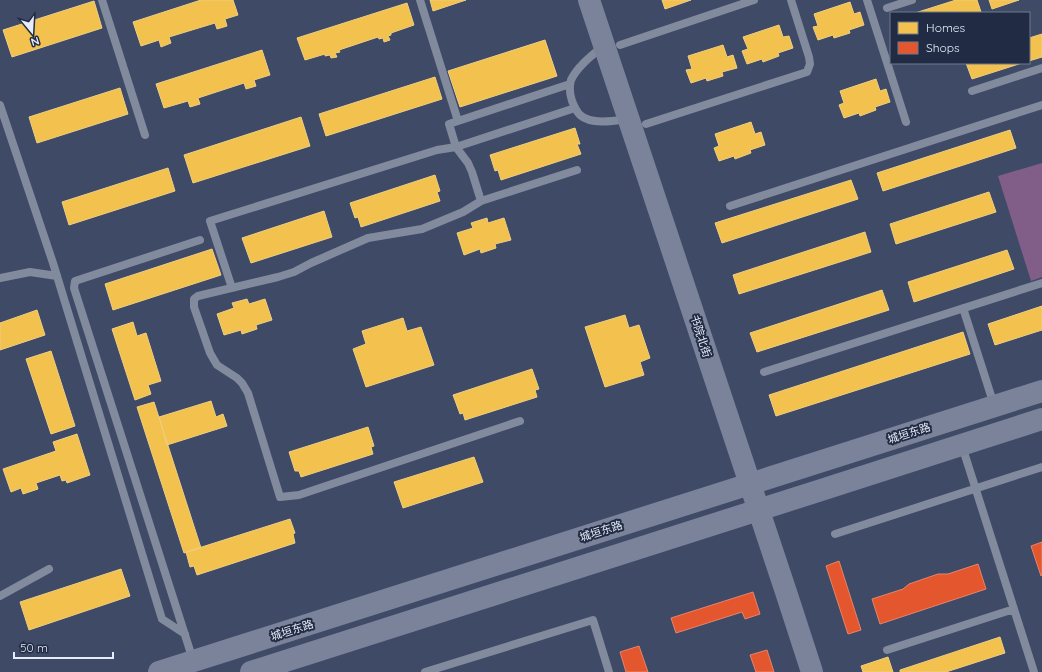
<svg xmlns="http://www.w3.org/2000/svg" width="1042" height="672" font-family="Quicksand,'Noto Sans SC',sans-serif">
	<style>
		.green { fill: #815e87 }
		.homes { fill: #f2c14e; stroke: #eece81 }
		.shops { fill: #e4572e; stroke: #e5846b }
		.lines { fill: none; stroke-linecap: round; stroke-linejoin: round }
		.lane { stroke: #828a9d; stroke-width: 8 }
		.secondary { stroke: #7a839a; stroke-width: 22 }
		.labels { text-anchor: middle; stroke-width: 4; stroke-linejoin: round; paint-order: stroke }
		.street-label { font-size: 11px; fill: #e6ecf9; stroke: #212c44 }
	</style>
	<rect width="100%" height="100%" fill="#3f4a67"/>
	<path class="green" d="M 1042,163 L 1042,277 L 1031,281 L 998,176 Z"/>
	<path class="homes" d="M 201,0 L 233,0 L 238,15 L 225,19 L 227,26 L 217,29 L 215,23 L 169,37 L 171,43 L 161,47 L 159,40 L 141,46 L 133,22 Z
		M 430,0 L 466,0 L 433,11 Z
		M 662,0 L 691,0 L 665,9 Z
		M 956,0 L 977,0 L 981,12 L 979,13 L 915,13 Z
		M 989,0 L 1019,0 L 992,9 Z
		M 94,1 L 102,28 L 12,57 L 3,30 Z
		M 850,2 L 854,14 L 860,12 L 864,25 L 849,30 L 850,33 L 834,38 L 833,35 L 818,40 L 813,27 L 818,26 L 814,14 Z
		M 407,3 L 414,25 L 391,33 L 391,35 L 388,36 L 390,40 L 384,42 L 383,38 L 379,39 L 378,37 L 339,50 L 340,52 L 335,53 L 337,57 L 331,58 L 330,55 L 325,56 L 325,54 L 305,60 L 297,38 Z
		M 779,25 L 783,37 L 789,36 L 793,48 L 778,53 L 779,56 L 763,62 L 762,59 L 747,64 L 742,51 L 748,49 L 743,37 Z
		M 1042,34 L 1042,57 L 1029,61 L 1029,38 Z
		M 545,40 L 557,76 L 460,107 L 448,71 Z
		M 723,45 L 727,57 L 733,55 L 737,68 L 722,72 L 723,76 L 707,81 L 706,78 L 691,83 L 686,70 L 692,69 L 688,56 Z
		M 262,50 L 270,75 L 254,80 L 256,86 L 246,89 L 244,83 L 198,98 L 200,104 L 190,107 L 188,101 L 164,108 L 156,84 Z
		M 966,63 L 1022,63 L 972,79 Z
		M 435,77 L 442,99 L 326,136 L 319,114 Z
		M 876,79 L 880,91 L 886,89 L 890,102 L 875,107 L 876,110 L 860,116 L 859,113 L 844,118 L 839,105 L 844,103 L 840,91 Z
		M 120,88 L 128,114 L 37,143 L 29,117 Z
		M 301,117 L 310,146 L 193,183 L 184,155 Z
		M 751,122 L 755,134 L 761,132 L 765,145 L 750,150 L 751,153 L 735,159 L 734,156 L 719,161 L 714,148 L 719,146 L 715,134 Z
		M 575,128 L 580,144 L 577,144 L 581,154 L 501,180 L 498,170 L 495,171 L 490,155 Z
		M 1010,130 L 1016,148 L 883,191 L 877,173 Z
		M 168,168 L 175,191 L 69,225 L 62,202 Z
		M 435,175 L 440,191 L 437,192 L 440,201 L 361,227 L 358,217 L 355,218 L 350,203 Z
		M 851,180 L 858,199 L 722,243 L 715,223 Z
		M 989,192 L 996,212 L 896,244 L 890,224 Z
		M 324,211 L 332,237 L 251,263 L 242,238 Z
		M 487,218 L 488,223 L 504,218 L 511,240 L 495,244 L 496,248 L 481,253 L 480,249 L 464,255 L 457,233 L 473,228 L 471,223 Z
		M 865,232 L 871,252 L 739,294 L 733,275 Z
		M 212,249 L 221,275 L 113,310 L 105,284 Z
		M 1007,250 L 1014,269 L 914,302 L 908,282 Z
		M 882,290 L 889,310 L 757,352 L 750,333 Z
		M 247,299 L 249,304 L 265,299 L 272,320 L 256,325 L 257,329 L 242,334 L 241,330 L 224,335 L 217,314 L 234,308 L 232,303 Z
		M 1042,306 L 1042,330 L 995,345 L 988,324 Z
		M 37,310 L 45,335 L 0,350 L 0,323 Z
		M 625,315 L 629,328 L 639,325 L 650,358 L 640,362 L 644,375 L 605,387 L 585,327 Z
		M 403,318 L 407,331 L 421,327 L 434,365 L 366,387 L 353,349 L 366,344 L 362,331 Z
		M 133,322 L 137,336 L 146,333 L 161,381 L 148,385 L 151,394 L 135,400 L 112,329 Z
		M 963,332 L 970,354 L 776,416 L 769,395 Z
		M 51,351 L 75,426 L 51,434 L 26,359 Z
		M 532,369 L 539,389 L 535,390 L 537,397 L 465,420 L 463,413 L 460,414 L 453,395 Z
		M 211,401 L 216,417 L 223,414 L 227,426 L 167,445 L 159,417 Z
		M 154,402 L 201,548 L 184,553 L 137,407 Z
		M 368,427 L 374,446 L 371,447 L 373,454 L 301,477 L 299,471 L 295,471 L 289,452 Z
		M 77,434 L 90,475 L 67,483 L 66,480 L 62,481 L 60,475 L 36,483 L 38,489 L 23,494 L 21,488 L 11,492 L 3,469 L 56,451 L 53,442 Z
		M 474,457 L 483,482 L 403,508 L 394,482 Z
		M 290,519 L 295,533 L 293,534 L 295,543 L 197,575 L 194,566 L 190,567 L 186,552 Z
		M 121,569 L 130,596 L 29,630 L 20,602 Z
		M 1000,637 L 1005,653 L 946,672 L 900,672 L 900,670 Z
		M 888,657 L 893,672 L 863,672 L 861,666 Z"/>
	<path class="shops" d="M 1042,542 L 1042,575 L 1041,576 L 1031,546 Z
		M 839,561 L 861,630 L 848,634 L 826,566 Z
		M 978,564 L 986,589 L 880,624 L 872,599 L 903,589 L 909,584 L 938,574 L 948,574 Z
		M 753,592 L 760,614 L 745,619 L 742,612 L 676,633 L 671,618 Z
		M 639,646 L 648,672 L 626,672 L 620,652 Z
		M 767,650 L 774,672 L 756,672 L 750,655 Z"/>
	<g class="lines">
		<path class="lane" d="M 102,0 L 145,135
			M 420,0 L 458,121
			M 867,0 L 906,122
			M 887,8 L 912,0
			M 620,45 L 754,0
			M 602,47 C 591,56 577,67 571,80 C 569,87 570,95 572,101 C 574,106 576,111 580,115 C 591,125 614,121 627,119
			M 570,84 L 449,124 L 456,147 L 575,108
			M 972,91 L 1042,68
			M 0,105 L 53,263 L 162,619 L 185,634
			M 646,124 L 807,72 L 810,64 L 809,57 L 791,0
			M 730,206 L 1042,105
			M 0,278 L 30,272 L 57,276
			M 232,288 L 210,221 L 437,150 L 456,147 L 468,163 L 472,172 L 481,201
			M 963,308 L 994,405
			M 764,372 L 1042,283
			M 520,421 L 299,495 L 280,497 L 248,393 L 242,383 L 237,378 L 217,365 L 210,353 L 194,307 L 194,299 L 198,296 L 278,277 L 294,272 L 311,263 L 368,238 L 422,229 L 463,212 L 481,201 L 577,170
			M 962,446 L 1034,672
			M 835,534 L 1042,467
			M 0,596 L 49,569
			M 887,650 L 1014,609
			M 193,660 L 74,288 L 75,281 L 200,240
			M 425,672 L 593,620 L 609,672"/>
		<path class="secondary" d="M 589,0 L 787,595 L 812,672
			M 159,672 L 1042,391
			M 251,672 L 815,492 L 1042,419"/>
	</g>
	<g class="labels">
		<g class="street-label">
			<text transform="translate(701 336) rotate(72)" y="4">书院北街</text>
			<text transform="translate(909 433) rotate(-18)" y="4">城垣东路</text>
			<text transform="translate(601 531) rotate(-18)" y="4">城垣东路</text>
			<text transform="translate(292 630) rotate(-18)" y="4">城垣东路</text>
		</g>
	</g>
	<rect x="890" y="12" width="140" height="52" fill="#212c44" stroke="#70798c"/>
	<rect x="898" y="22" width="20" height="12" fill="#f2c14e" stroke="#70798c"/>
	<text x="926" y="32" font-size="12" fill="#e6ecf9">Homes</text>
	<rect x="898" y="42" width="20" height="12" fill="#e4572e" stroke="#70798c"/>
	<text x="926" y="52" font-size="12" fill="#e6ecf9">Shops</text>
	<g transform="translate(32 32) rotate(162)" stroke="#212c44" stroke-width="3" paint-order="stroke">
	<path d="M0-3L7 15L0 10L-7 15Z" fill="#e6ecf9"/>
	<text y="-6" font-size="11" font-weight="bold" text-anchor="middle" fill="#e6ecf9">N</text>
	</g>
	<path d="M14 652v6h99v-6" fill="none" stroke="#e6ecf9" stroke-width="2"/>
	<text x="20" y="652" font-size="12" fill="#e6ecf9" stroke="#212c44" stroke-width="3" paint-order="stroke">50 m</text>
</svg>
